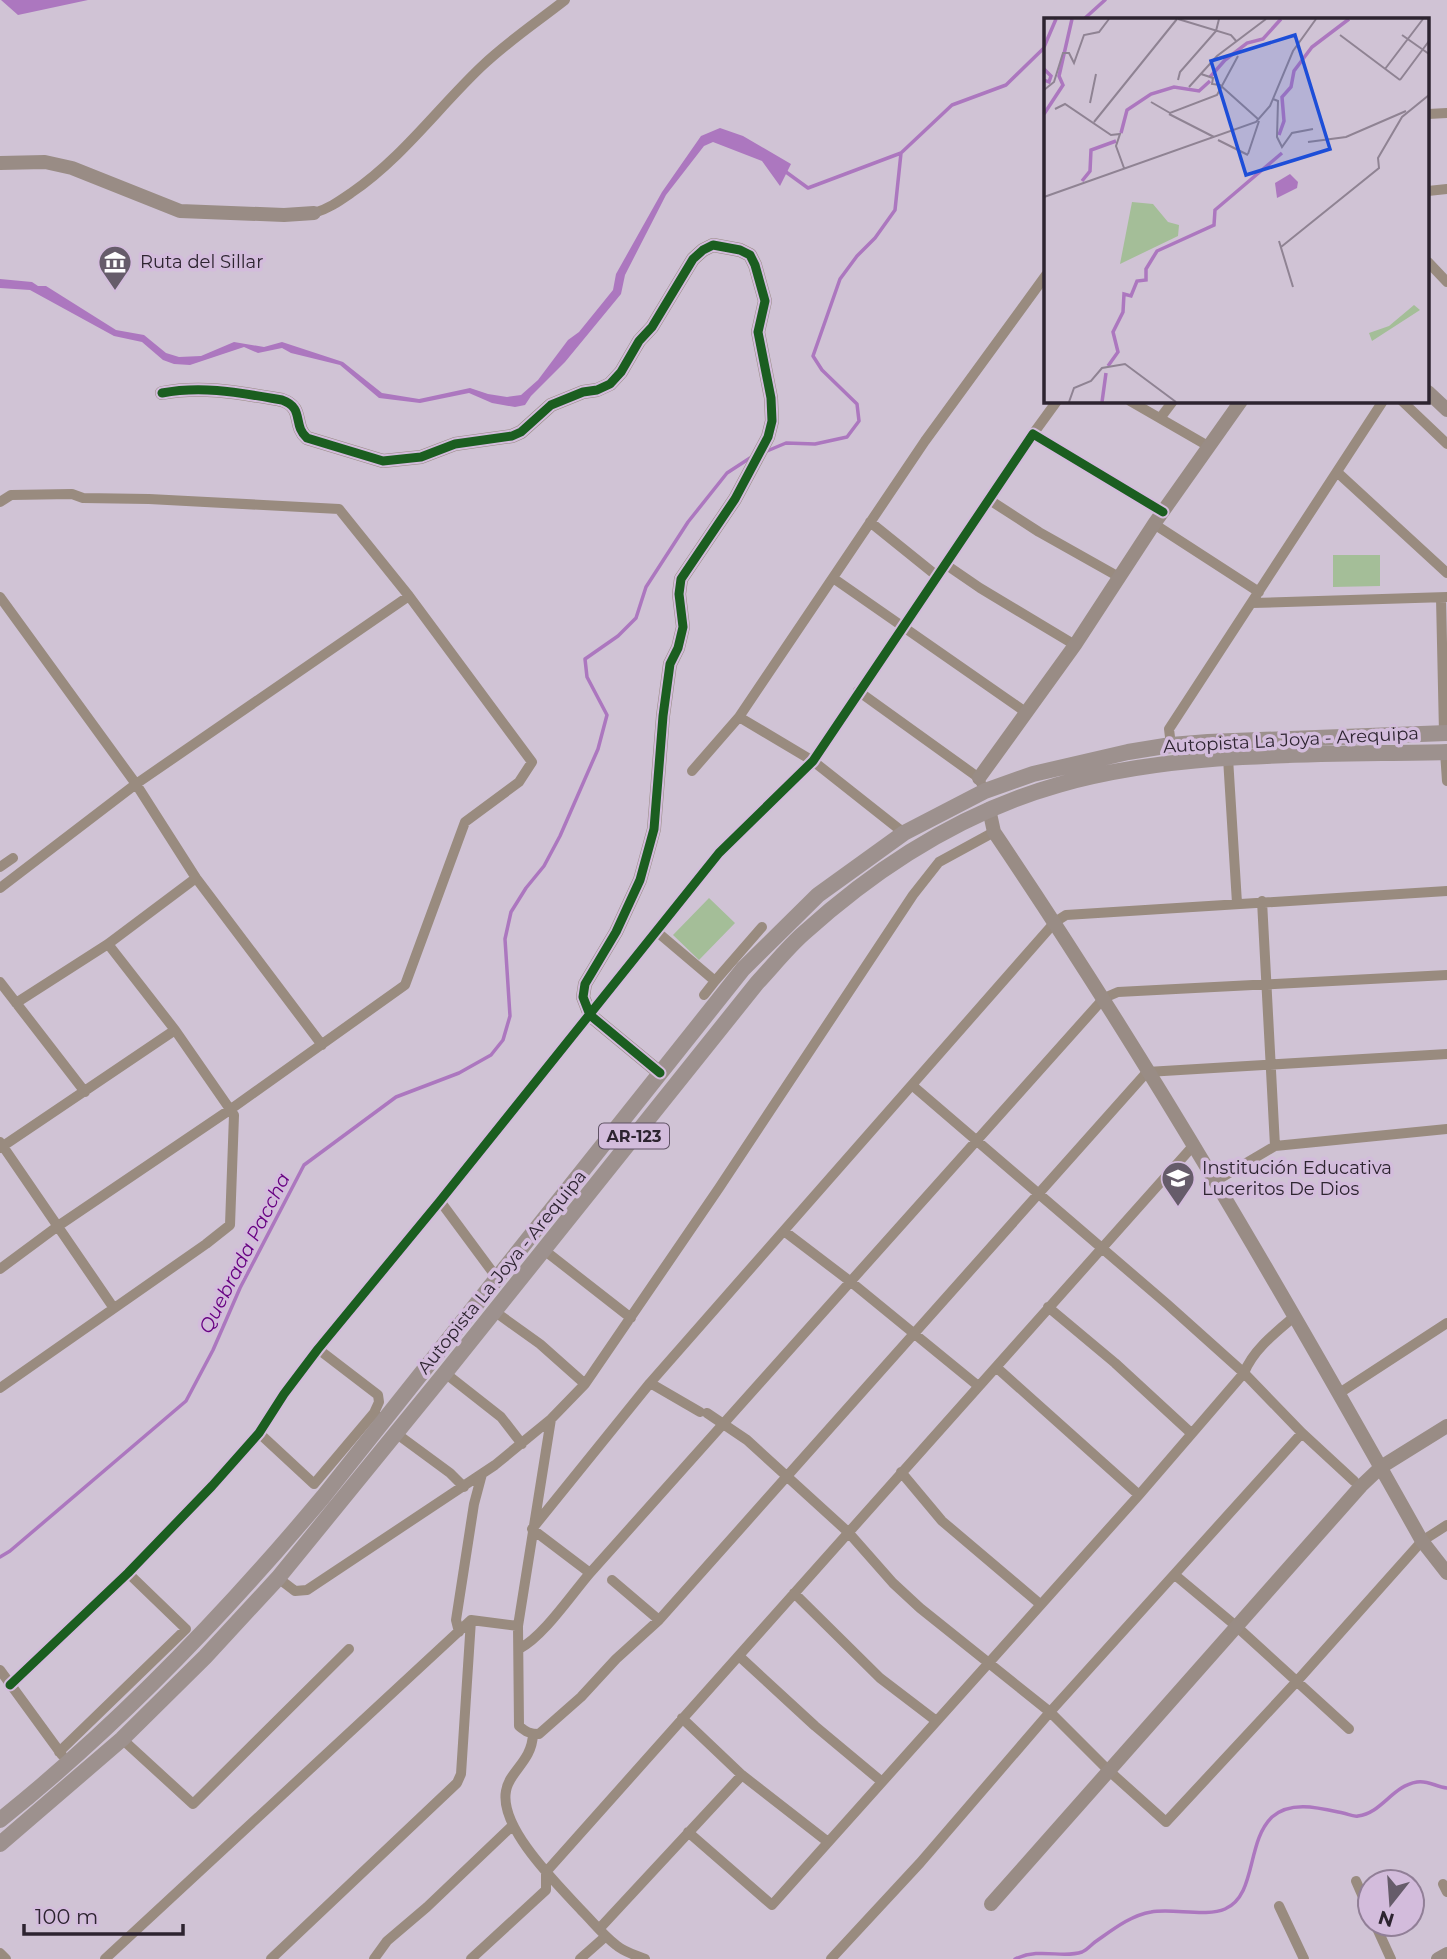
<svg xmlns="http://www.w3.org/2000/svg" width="1447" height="1959" font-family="Montserrat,sans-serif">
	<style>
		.green { fill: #a4be98 }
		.water { fill: #ac77bf }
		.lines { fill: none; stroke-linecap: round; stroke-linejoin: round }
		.stream { stroke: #ac77bf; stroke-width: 3.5 }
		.street { stroke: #998b7f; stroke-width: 10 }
		.secondary { stroke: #998c85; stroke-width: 14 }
		.primary { stroke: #9d918e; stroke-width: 16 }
		.cycleway-casing { stroke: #d3bcdc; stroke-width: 13 }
		.cycleway { stroke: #1b5e20; stroke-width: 9 }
		.labels { text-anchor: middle; stroke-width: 7; stroke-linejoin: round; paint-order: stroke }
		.shield { fill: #d3bcdc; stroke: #5f5264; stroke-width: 2 }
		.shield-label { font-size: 16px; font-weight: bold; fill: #2d2430 }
		.poi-label { font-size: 18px; fill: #2d2430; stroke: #d3bcdc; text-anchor: start }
		.street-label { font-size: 18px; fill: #2d2430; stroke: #d3bcdc }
		.water-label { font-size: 19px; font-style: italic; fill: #680283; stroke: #d3bcdc }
		.inset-river { fill: none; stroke: #ac77bf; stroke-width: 3.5 }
		.inset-road { fill: none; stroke: #8f8393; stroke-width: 2 }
		.view { fill: #1d4ed8; fill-opacity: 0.15; stroke: #1d4ed8; stroke-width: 3.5 }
		.inset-edge { fill: none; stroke: #2d2430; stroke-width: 3.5 }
	</style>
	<rect width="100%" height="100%" fill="#d0c3d5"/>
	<path class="green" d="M 1333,555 L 1380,555 L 1380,586 L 1333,587 Z
		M 709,898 L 735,923 L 699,960 L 673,935 Z"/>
	<path class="water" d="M 1,0 L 88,0 L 18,15 Z
		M 720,128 L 743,136 L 791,164 L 780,186 L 762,161 L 713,142 L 704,146 L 666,195 L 625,275 L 621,294 L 565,362 L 531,396 L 525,405 L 515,407 L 492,403 L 469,393 L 420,403 L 379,398 L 340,365 L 291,353 L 282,348 L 258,353 L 244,347 L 190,365 L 174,364 L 163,360 L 142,342 L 114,336 L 30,290 L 0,288 L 0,279 L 32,282 L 38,286 L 46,286 L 116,330 L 144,335 L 166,353 L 179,357 L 201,356 L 234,342 L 264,347 L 282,342 L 343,362 L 382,393 L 419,399 L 470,388 L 488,394 L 507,397 L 521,395 L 538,380 L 568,340 L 579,332 L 613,290 L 616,274 L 662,192 L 701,136 Z"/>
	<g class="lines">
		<path class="stream" d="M 1084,19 L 1105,0
			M 786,172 L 808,188 L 901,153 L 952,105 L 1006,85 L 1046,46
			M 767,451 L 786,443 L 815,444 L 847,437 L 859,421 L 857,404 L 822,370 L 813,356 L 840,279 L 857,256 L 875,238 L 895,210 L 901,153
			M 0,1557 L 10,1551 L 186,1401 L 213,1350 L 240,1288 L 304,1165 L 396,1097 L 459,1073 L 491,1055 L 503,1040 L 510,1016 L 505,939 L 511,912 L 526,888 L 544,866 L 560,836 L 598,749 L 607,715 L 587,677 L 585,659 L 618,636 L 636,618 L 646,587 L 688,522 L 727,473 L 750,458
			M 1015,1959 C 1041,1947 1062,1959 1082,1952 C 1087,1950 1091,1945 1095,1942 C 1111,1931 1131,1915 1151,1912 C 1171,1908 1207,1917 1225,1909 C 1257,1895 1246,1842 1272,1817 C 1291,1800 1320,1808 1343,1813 C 1348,1814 1353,1817 1358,1816 C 1382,1813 1392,1786 1417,1782 C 1428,1780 1436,1787 1447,1788"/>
		<path class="street" d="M 1428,114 L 1447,113
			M 1428,191 L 1447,189
			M 314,213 C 328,209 338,202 351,193 C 402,158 437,109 481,67 C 507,42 537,22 565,0
			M 1428,262 L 1447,282
			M 1130,401 L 1208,446
			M 1402,401 L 1447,444
			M 1161,417 L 1173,401
			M 1033,434 L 1057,401
			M 1337,472 L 1447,573
			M 988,499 L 1039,532 L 1119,577
			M 0,502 L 11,495 L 72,494 L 83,498 L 149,499 L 339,509 L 409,596 L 532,762 L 519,782 L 465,822 L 405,985 L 231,1109 L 58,1226 L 0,1269
			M 870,522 L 937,576
			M 1154,524 L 1259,592
			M 945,564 L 980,588 L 1075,645
			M 833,578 L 1027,713
			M 0,597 L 136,784 L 196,878 L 322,1045
			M 1441,598 L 1444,733
			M 1252,603 L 1447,597
			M 858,691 L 979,778 L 981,783
			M 739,717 L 813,761 L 904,833
			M 1171,745 L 1169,729 L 1383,401
			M 1445,752 L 1447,781
			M 1228,758 L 1237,903
			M 692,771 L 739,717 L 925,441 L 1046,275
			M 0,867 L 13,858
			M 0,888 L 136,784 L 409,596
			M 1262,901 L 1275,1146
			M 656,931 L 715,981 L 762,927
			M 0,982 L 85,1092
			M 704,995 L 715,981
			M 16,1003 L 108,944 L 196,878
			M 913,1086 L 1167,1304 L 1244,1373 L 1302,1433 L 1354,1481
			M 0,1142 L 113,1307
			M 0,1148 L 175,1030
			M 1214,1182 L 1275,1146 L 1447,1129
			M 440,1201 L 497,1278
			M 784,1231 L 851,1282 L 977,1385
			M 544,1250 L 631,1318
			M 1048,1307 L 1115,1363 L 1191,1433
			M 494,1311 L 540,1344 L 585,1384
			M 318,1349 L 378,1395 L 379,1402 L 374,1413 L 379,1417
			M 996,1367 L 1139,1495
			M 445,1373 L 501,1417 L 522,1444
			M 650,1383 L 700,1412
			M 0,1388 L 206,1244 L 230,1225 L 234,1115 L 175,1030 L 108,944
			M 1338,1394 L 1447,1323
			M 707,1413 L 747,1440 L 848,1532 L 893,1583 L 920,1608 L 1050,1712 L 1108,1770 L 1166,1822 L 1298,1680 L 1422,1541 L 1447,1525
			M 551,1419 L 518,1626 L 519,1726 C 526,1732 530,1734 539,1734 L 581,1697 L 616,1659 L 659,1620 L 1147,1072 L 1447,1054
			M 259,1433 L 314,1484 L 374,1413
			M 397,1434 L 450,1473 L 464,1487
			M 901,1472 L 942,1521 L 1040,1604
			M 590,1573 L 532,1529 L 650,1383 L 1055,922 L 1066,915 L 1447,891
			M 1175,1575 L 1236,1626 L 1349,1729
			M 278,1578 L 295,1591 L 307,1590 L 495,1465 L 551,1419 L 585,1384 L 719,1188 L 913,895 L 939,862 L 994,832
			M 612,1580 L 659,1620
			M 794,1593 L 880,1678 L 935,1720
			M 471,1620 L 518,1626
			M 459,1632 L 456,1620 L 474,1504 L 482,1474
			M 519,1649 C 543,1637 571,1595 590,1573 L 1104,998 L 1118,992 L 1447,975
			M 739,1656 L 815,1726 L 881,1781
			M 0,1670 L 62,1755
			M 10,1685 L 128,1573 L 212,1486 L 259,1433 L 284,1394 L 318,1349 L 440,1201 L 719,853 L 813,761 L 1033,434 L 1163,512
			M 682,1718 L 742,1775 L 828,1842
			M 533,1734 C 532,1762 509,1771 506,1791 C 499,1828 558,1885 582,1911 C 593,1922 603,1935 616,1945 C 624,1952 635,1955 645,1959
			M 122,1739 L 193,1804 L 349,1649
			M 59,1752 L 186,1629 L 128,1573
			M 688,1832 L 772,1905 L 1139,1495 L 1244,1373 C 1253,1350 1275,1333 1294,1317
			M 1356,1881 L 1370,1913
			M 1443,1884 L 1447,1892
			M 1279,1906 L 1304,1959
			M 1375,1924 L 1391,1959
			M 599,1929 L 742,1775
			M 0,1953 L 6,1959
			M 105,1959 L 471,1620
			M 271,1959 L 457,1783 L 461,1774 L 471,1620
			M 374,1959 L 387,1941 L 427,1907 L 513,1825
			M 471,1959 L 546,1890 L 546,1872 L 1193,1146
			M 580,1959 L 606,1936
			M 831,1959 L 920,1863 L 1050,1712 L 1302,1433"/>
		<path class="secondary" d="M 0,163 L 45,162 L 72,168 L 180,211 L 284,215 L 314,213
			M 1428,392 L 1447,410
			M 162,393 C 203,385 241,393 282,400 C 305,408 292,425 307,438 L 383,461 L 421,457 L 455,444 L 512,436 L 521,432 L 551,405 L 583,392 L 597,390 L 610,384 L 621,372 L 639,341 L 652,327 L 693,259 L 703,250 L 713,245 L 740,250 L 750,255 L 755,265 L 765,301 L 758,332 L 771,398 L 772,421 L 768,437 L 735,499 L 681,579 L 679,594 L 683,627 L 678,648 L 670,664 L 663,716 L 654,829 L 640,880 L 616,932 L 585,984 L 583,997 L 590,1015 L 660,1073
			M 979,778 L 1075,645 L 1154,524 L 1241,401
			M 989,809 L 994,832 C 1149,1061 1287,1300 1422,1541 L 1447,1573
			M 991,1904 L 1361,1486 L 1381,1467 L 1447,1426
			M 1438,1959 L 1447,1954"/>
		<path class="primary" d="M 0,1820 C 119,1725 225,1614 323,1497 L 743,969 L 818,895 L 904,833 L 985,791 L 1033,774 L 1128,752 L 1171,745 L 1208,742 L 1447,733
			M 0,1844 L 122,1739 L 205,1657 L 278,1578 L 445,1373 L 757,983 C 773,966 787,948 804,933 C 877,867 963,812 1058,785 C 1181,750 1319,755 1447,752"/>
		<defs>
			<path id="cycleway" d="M 162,393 C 203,385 241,393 282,400 C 305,408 292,425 307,438 L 383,461 L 421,457 L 455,444 L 512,436 L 521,432 L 551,405 L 583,392 L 597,390 L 610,384 L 621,372 L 639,341 L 652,327 L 693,259 L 703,250 L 713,245 L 740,250 L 750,255 L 755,265 L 765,301 L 758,332 L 771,398 L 772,421 L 768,437 L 735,499 L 681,579 L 679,594 L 683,627 L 678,648 L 670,664 L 663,716 L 654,829 L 640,880 L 616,932 L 585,984 L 583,997 L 590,1015 L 660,1073
				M 10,1685 L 128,1573 L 212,1486 L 259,1433 L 284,1394 L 318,1349 L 440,1201 L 719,853 L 813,761 L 1033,434 L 1163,512"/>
		</defs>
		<use href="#cycleway" class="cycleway-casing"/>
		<use href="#cycleway" class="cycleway"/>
	</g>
	<defs>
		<symbol id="museum-pin" viewBox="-11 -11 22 30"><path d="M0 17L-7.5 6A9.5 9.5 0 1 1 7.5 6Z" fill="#665c6a" stroke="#d3bcdc"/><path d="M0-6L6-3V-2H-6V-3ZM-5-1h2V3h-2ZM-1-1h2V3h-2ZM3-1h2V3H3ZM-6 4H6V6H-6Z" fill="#fff"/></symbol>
		<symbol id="school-pin" viewBox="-11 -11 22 30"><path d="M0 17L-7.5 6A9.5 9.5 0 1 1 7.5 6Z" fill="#665c6a" stroke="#d3bcdc"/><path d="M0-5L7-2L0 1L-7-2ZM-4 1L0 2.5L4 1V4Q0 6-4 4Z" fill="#fff"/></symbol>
	</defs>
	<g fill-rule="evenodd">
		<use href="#museum-pin" x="96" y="243" width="38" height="52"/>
		<use href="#school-pin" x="1159" y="1159" width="38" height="52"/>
	</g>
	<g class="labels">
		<rect class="shield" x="599" y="1123.5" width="70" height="25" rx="5"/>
		<g class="shield-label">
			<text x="634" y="1142">AR-123</text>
		</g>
		<g class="poi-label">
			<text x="140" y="268">Ruta del Sillar</text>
			<text x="1202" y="1174">Institución Educativa<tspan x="1202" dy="21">Luceritos De Dios</tspan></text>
		</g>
		<g class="street-label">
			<text transform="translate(1291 740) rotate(-3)" y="6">Autopista La Joya - Arequipa</text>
			<text transform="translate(502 1272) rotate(-51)" y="6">Autopista La Joya - Arequipa</text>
		</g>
		<g class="water-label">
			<text transform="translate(244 1253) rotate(-63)" y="7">Quebrada Paccha</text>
		</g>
	</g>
	<g transform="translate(1044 18)">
		<rect width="385" height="385" fill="#d0c3d5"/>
		<path d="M 88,184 L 109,186 L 124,204 L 135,207 L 134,218 L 76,246 ZM 370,287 L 376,292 L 328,323 L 325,315 L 345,308 Z" fill="#a4be98"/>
		<path d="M 246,156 L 254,164 L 253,170 L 233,180 L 231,165 Z" fill="#ac77bf"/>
		<path class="inset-river" d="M 0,29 L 12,1M 0,51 L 7,58 L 5,64 L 0,62M 166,59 L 181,42 L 203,25 L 219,21 L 237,1M 0,96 L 19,67 L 15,58 L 28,1M 77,115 L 83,92 L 107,76 L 130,69 L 155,73 L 166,63M 235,117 L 240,103 L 238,79 L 247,69 L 250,53 L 268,29 L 305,1M 38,163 L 46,153 L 47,132 L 72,123M 64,348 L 74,334 L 69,314 L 79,294 L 80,276 L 87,278 L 93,263 L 102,262 L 102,251 L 113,233 L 170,207 L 171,192 L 238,135M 58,384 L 62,355"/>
		<path class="inset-road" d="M 134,1 L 187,17 L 193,24M 296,17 L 356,62M 358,17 L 385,36M 341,51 L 379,1M 157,56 L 169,60 L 168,66 L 176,67 L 214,101M 134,62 L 136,54 L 172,13 L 175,1M 356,62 L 385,23M 145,69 L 173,38 L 222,1M 0,72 L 10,64 L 19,35 L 25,35 L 30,45 L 40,17 L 55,14 L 65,1M 229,81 L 234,83 L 233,119 L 238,129 L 248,115 L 269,111M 107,84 L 126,95 L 173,77 L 194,38M 46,85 L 52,56M 11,91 L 21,86 L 67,117 L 76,116 L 72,128 L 80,150M 125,96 L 170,119M 50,104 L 133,1M 174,122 L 204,137M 264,124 L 302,119 L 362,93M 204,136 L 215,103M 0,179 L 212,104 L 226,88 L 249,33 L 272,1M 235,223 L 249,269M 237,229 L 335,150 L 334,140 L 358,99 L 385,77M 25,384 L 30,370 L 47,363 L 58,350 L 81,346 L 132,384"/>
		<path class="view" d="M 251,17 L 286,131 L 202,157 L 167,43 Z"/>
		<rect width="385" height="385" class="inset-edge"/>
	</g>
	<g transform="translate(1391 1903) rotate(197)"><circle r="33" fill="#d3bcdc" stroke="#917f97" stroke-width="2"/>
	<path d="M0-5L12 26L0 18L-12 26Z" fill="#665c6a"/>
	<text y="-10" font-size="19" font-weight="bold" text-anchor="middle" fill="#2d2430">N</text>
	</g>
	<path d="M24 1924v10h159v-10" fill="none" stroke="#2d2430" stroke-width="3.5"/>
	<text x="35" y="1924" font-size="21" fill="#2d2430" stroke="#d3bcdc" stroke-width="5" paint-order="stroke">100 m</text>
</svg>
